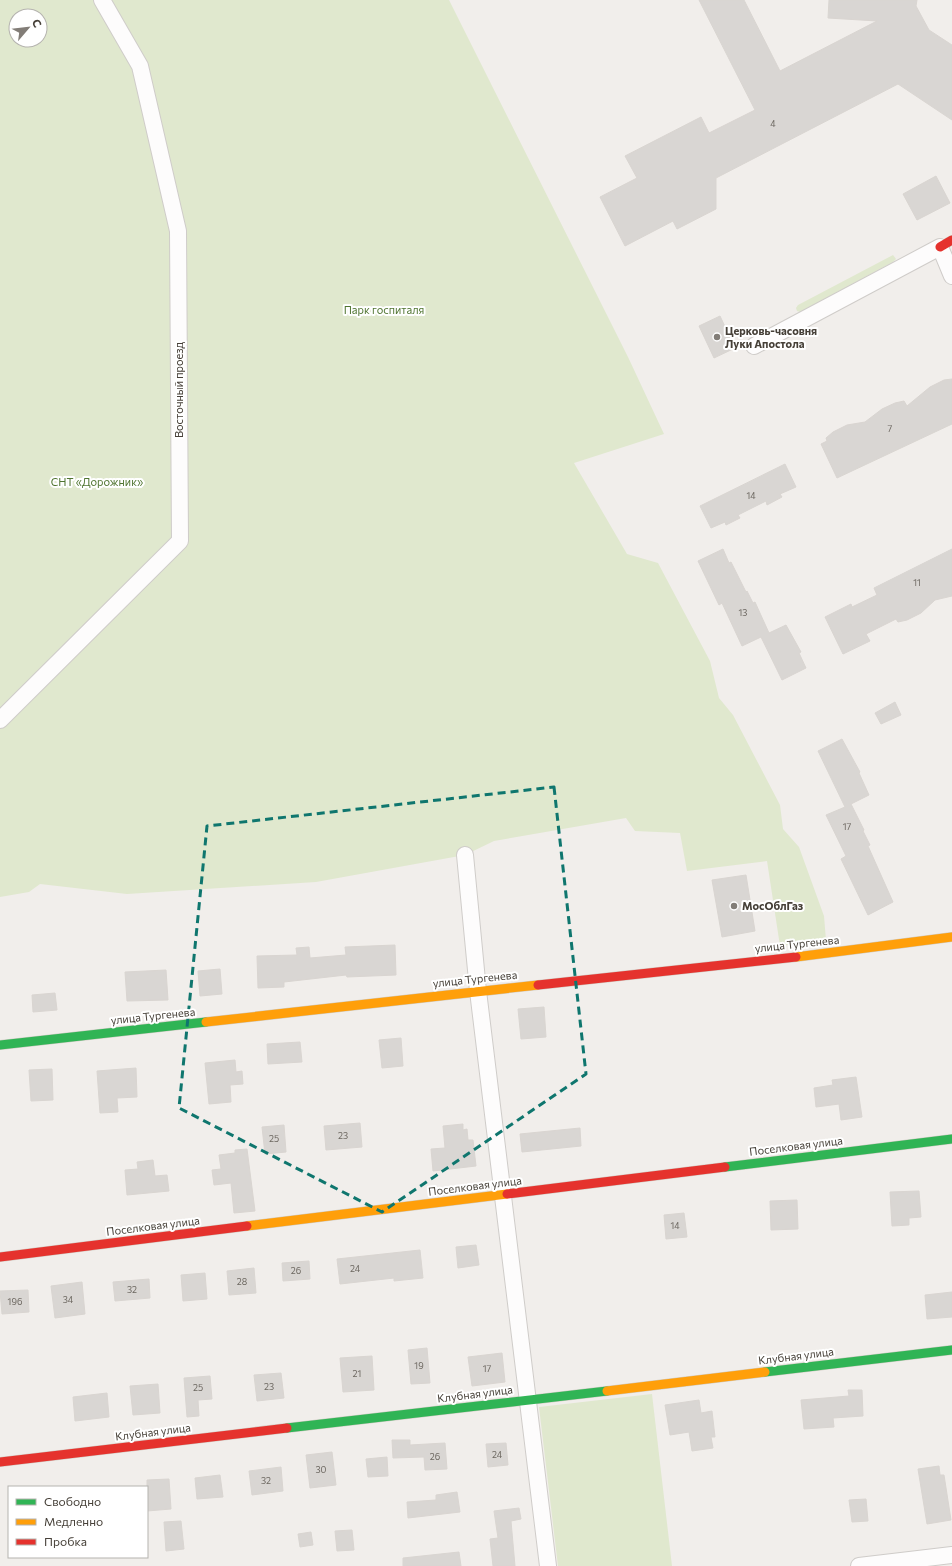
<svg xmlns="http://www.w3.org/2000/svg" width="952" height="1566" font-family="Commissioner,sans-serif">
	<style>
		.green { fill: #e0e8ce; fill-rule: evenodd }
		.building { fill: #d9d6d3; stroke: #d9d5d1 }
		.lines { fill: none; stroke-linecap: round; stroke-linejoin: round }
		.street-casing { stroke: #cfccc9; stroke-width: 18 }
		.fast-casing { stroke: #d0cbc3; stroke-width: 10 }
		.slow-casing { stroke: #d0cbc3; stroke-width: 10 }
		.jam-casing { stroke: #d0cbc3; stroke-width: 10 }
		.street { stroke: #fdfcfc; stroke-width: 16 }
		.fast { stroke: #30b455; stroke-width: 9 }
		.slow { stroke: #ff9f0a; stroke-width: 9 }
		.jam { stroke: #e5322d; stroke-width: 9 }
		.marked { fill: none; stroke: #0f766e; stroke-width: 3; stroke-dasharray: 8 5; stroke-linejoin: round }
		.poi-dot { fill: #827d77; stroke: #fff; stroke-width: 1.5 }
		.labels { text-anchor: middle; stroke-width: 4; stroke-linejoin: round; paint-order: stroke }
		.number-label { font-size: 9px; fill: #6c6760 }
		.park-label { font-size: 11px; fill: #4f7430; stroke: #fff }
		.poi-label { font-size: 11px; font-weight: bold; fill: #464038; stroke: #fff; text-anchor: start }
		.street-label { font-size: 11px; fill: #464038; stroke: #fff }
	</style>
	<rect width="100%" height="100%" fill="#f1eeeb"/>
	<path class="green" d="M 0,0 L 449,0 L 628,357 L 664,434 L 574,463 L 627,554 L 658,563 L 710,661 L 719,698 L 733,715 L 780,805 L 783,829 L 799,847 L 824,916 L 826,940 L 780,946 L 767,861 L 687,871 L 680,833 L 635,831 L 626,818 L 494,841 L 465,855 L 316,882 L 127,894 L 40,884 L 29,892 L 0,897 ZM 16,16 L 40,16 L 40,40 L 16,40 Z
		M 893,255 L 896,259 L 893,262 L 800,312 L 797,311 L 796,308 L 798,305 Z
		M 652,1394 L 672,1566 L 558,1566 L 539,1407 Z"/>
	<path class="building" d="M 699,0 L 744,0 L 780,71 L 877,21 L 828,18 L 829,0 L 917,0 L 916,6 L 929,30 L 952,45 L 952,120 L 898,84 L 716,178 L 716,209 L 677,229 L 673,221 L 625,246 L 600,197 L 637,178 L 625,156 L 701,117 L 709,133 L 755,110 Z
		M 936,176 L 950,203 L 917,220 L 903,194 Z
		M 720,316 L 735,348 L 714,358 L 699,326 Z
		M 952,379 L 952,424 L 837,478 L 821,444 L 827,441 L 826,438 L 833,432 L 847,425 L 865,422 L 882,409 L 895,403 L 904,401 L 907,406 L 930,387 L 944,380 Z
		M 785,464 L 796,487 L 780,494 L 782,497 L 767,505 L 766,501 L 738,515 L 740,518 L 726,525 L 725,522 L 711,528 L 700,506 Z
		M 723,549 L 729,563 L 731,562 L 746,592 L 747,591 L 753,603 L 755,602 L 769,633 L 786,625 L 801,652 L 799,653 L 806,668 L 782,680 L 761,637 L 742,646 L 722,603 L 719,605 L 698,561 Z
		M 952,549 L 952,596 L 935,600 L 921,613 L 907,620 L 898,622 L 896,619 L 866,634 L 870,641 L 843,654 L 825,617 L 851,604 L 852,607 L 877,595 L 874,588 Z
		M 895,702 L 901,715 L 881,724 L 875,713 Z
		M 842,739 L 860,772 L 859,773 L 869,795 L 851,804 L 864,830 L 863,831 L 870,845 L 868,846 L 893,902 L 868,915 L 841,859 L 846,856 L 826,815 L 845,807 L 818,751 Z
		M 746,875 L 755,931 L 722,937 L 712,880 Z
		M 395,945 L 396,975 L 347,977 L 346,975 L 284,982 L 284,987 L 258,988 L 257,956 L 297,955 L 296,948 L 309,947 L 310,958 L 346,955 L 345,947 Z
		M 220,969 L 222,994 L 200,996 L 198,971 Z
		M 166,970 L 168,1000 L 127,1001 L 125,972 Z
		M 55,993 L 57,1010 L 33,1012 L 32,995 Z
		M 544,1007 L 546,1037 L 521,1039 L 518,1009 Z
		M 401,1038 L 403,1066 L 382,1068 L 379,1040 Z
		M 300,1042 L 302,1062 L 268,1064 L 267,1044 Z
		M 235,1060 L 236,1072 L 242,1071 L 243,1084 L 230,1085 L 231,1102 L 209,1104 L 205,1063 Z
		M 136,1068 L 137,1097 L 117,1098 L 118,1112 L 100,1113 L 97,1071 Z
		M 52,1069 L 53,1100 L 31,1101 L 29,1070 Z
		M 856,1077 L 862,1117 L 841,1120 L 839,1104 L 816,1107 L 814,1088 L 833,1085 L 832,1080 Z
		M 360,1123 L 362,1147 L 326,1150 L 324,1126 Z
		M 463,1124 L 463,1130 L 467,1129 L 468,1140 L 473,1140 L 476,1166 L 433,1171 L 431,1149 L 445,1148 L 443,1126 Z
		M 284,1125 L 286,1152 L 265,1154 L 262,1127 Z
		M 580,1128 L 581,1146 L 522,1152 L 520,1134 Z
		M 247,1149 L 255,1211 L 234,1213 L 231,1183 L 214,1185 L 212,1170 L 221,1169 L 219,1155 L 235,1153 L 235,1150 Z
		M 153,1160 L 155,1176 L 167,1175 L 169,1191 L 127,1195 L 125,1170 L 138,1169 L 137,1162 Z
		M 919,1191 L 921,1217 L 909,1218 L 909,1225 L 892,1226 L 890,1192 Z
		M 797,1200 L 798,1229 L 771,1230 L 770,1201 Z
		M 684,1213 L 687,1237 L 666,1239 L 664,1215 Z
		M 476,1245 L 479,1265 L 458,1268 L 456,1247 Z
		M 420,1250 L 423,1278 L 394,1281 L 394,1278 L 340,1284 L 337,1259 Z
		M 309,1261 L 310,1279 L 283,1281 L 282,1263 Z
		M 254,1268 L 256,1293 L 229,1295 L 227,1271 Z
		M 205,1273 L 207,1299 L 183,1301 L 181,1275 Z
		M 149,1279 L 150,1298 L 115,1301 L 113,1282 Z
		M 82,1282 L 85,1314 L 55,1318 L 51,1286 Z
		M 28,1290 L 29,1312 L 2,1314 L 0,1291 Z
		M 952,1292 L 952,1317 L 927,1319 L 925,1295 Z
		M 427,1348 L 430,1383 L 411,1384 L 408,1350 Z
		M 502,1353 L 505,1382 L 472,1386 L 468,1357 Z
		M 372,1356 L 374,1390 L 343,1392 L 340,1358 Z
		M 281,1373 L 284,1398 L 257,1401 L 254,1375 Z
		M 210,1376 L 212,1399 L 198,1400 L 199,1416 L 187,1417 L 184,1378 Z
		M 158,1384 L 160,1413 L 133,1415 L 130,1386 Z
		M 848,1390 L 862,1390 L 863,1416 L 833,1418 L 834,1427 L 804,1429 L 801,1400 L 849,1396 Z
		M 107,1393 L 109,1417 L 75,1421 L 73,1397 Z
		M 699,1400 L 701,1413 L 712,1411 L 715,1437 L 711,1437 L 713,1448 L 692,1451 L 689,1432 L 670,1435 L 665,1405 Z
		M 392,1440 L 410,1440 L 410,1445 L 445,1443 L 447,1469 L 425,1470 L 424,1457 L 393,1458 Z
		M 506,1443 L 508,1465 L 488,1467 L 486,1444 Z
		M 332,1452 L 336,1485 L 310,1488 L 306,1455 Z
		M 387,1457 L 388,1476 L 368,1477 L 366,1459 Z
		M 939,1466 L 940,1475 L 944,1475 L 951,1520 L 927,1524 L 918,1469 Z
		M 281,1467 L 283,1491 L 252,1495 L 249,1471 Z
		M 220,1475 L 223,1497 L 197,1499 L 195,1478 Z
		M 169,1479 L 171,1509 L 147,1511 L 147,1480 Z
		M 457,1492 L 460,1512 L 408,1518 L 407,1502 L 436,1500 L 436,1495 Z
		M 866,1499 L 868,1521 L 852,1522 L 849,1500 Z
		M 519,1508 L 521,1519 L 511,1521 L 515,1566 L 493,1566 L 490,1539 L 498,1538 L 494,1511 Z
		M 181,1521 L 184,1549 L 166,1551 L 164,1522 Z
		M 352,1530 L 354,1550 L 337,1551 L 335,1531 Z
		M 311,1532 L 313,1545 L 300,1547 L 298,1534 Z
		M 459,1552 L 461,1566 L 403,1566 L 403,1558 Z"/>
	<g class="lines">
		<defs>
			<path id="street" d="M 754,346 L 940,247 L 952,276
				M 0,720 L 180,541 L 178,231 L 140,66 L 102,0
				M 465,855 L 478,991 L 548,1566
				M 859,1566 L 952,1555"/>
			<path id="fast" d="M 0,1045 L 206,1022
				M 725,1167 L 952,1139
				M 765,1372 L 952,1350
				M 287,1428 L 607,1391"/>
			<path id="slow" d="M 796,957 L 952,937
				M 206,1022 L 538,985
				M 247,1226 L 507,1194
				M 607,1391 L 765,1372"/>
			<path id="jam" d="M 940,247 L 952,240
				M 538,985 L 796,957
				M 507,1194 L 725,1167
				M 0,1257 L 247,1226
				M 0,1462 L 287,1428"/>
		</defs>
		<use href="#street" class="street-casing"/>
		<use href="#fast" class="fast-casing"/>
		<use href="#slow" class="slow-casing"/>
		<use href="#jam" class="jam-casing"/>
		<use href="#street" class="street"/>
		<use href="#fast" class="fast"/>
		<use href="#slow" class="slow"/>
		<use href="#jam" class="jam"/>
	</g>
	<path class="marked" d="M 554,787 L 586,1074 L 382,1212 L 179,1108 L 207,826 Z"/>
	<g class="poi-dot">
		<circle cx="717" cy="337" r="4"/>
		<circle cx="734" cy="906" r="4"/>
	</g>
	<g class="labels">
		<g class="number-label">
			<text x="773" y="127">4</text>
			<text x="890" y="432">7</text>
			<text x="751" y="499">14</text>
			<text x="917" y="586">11</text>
			<text x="743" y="616">13</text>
			<text x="847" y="830">17</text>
			<text x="343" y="1139">23</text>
			<text x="274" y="1142">25</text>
			<text x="675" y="1229">14</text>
			<text x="355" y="1272">24</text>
			<text x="296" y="1274">26</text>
			<text x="242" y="1285">28</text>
			<text x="132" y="1293">32</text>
			<text x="68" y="1303">34</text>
			<text x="15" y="1305">196</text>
			<text x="419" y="1369">19</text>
			<text x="487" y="1372">17</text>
			<text x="357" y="1377">21</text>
			<text x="269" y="1390">23</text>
			<text x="198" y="1391">25</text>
			<text x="497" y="1458">24</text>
			<text x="435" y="1460">26</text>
			<text x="321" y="1473">30</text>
			<text x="266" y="1484">32</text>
		</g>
		<g class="park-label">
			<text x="384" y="314">Парк госпиталя</text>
			<text x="97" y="486">СНТ «Дорожник»</text>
		</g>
		<g class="poi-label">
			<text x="725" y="335">Церковь-часовня<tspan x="725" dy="13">Луки Апостола</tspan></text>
			<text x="742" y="910">МосОблГаз</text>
		</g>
		<g class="street-label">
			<text transform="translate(179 390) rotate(-90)" y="4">Восточный проезд</text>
			<text transform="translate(797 944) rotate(-6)" y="4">улица Тургенева</text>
			<text transform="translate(475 979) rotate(-6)" y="4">улица Тургенева</text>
			<text transform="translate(153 1016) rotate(-6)" y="4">улица Тургенева</text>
			<text transform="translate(796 1146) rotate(-7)" y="4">Поселковая улица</text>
			<text transform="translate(475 1186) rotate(-7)" y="4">Поселковая улица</text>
			<text transform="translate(153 1226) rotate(-7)" y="4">Поселковая улица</text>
			<text transform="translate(796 1356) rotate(-7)" y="4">Клубная улица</text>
			<text transform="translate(475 1394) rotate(-7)" y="4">Клубная улица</text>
			<text transform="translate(153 1432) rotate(-7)" y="4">Клубная улица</text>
		</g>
	</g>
	<rect x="8" y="1486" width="140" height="72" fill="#ffffff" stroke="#b5b3af"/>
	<rect x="16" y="1499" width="20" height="6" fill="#30b455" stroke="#b5b3af"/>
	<text x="44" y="1506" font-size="12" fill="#464038">Свободно</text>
	<rect x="16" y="1519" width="20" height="6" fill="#ff9f0a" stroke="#b5b3af"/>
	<text x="44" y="1526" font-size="12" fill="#464038">Медленно</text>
	<rect x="16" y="1539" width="20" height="6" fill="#e5322d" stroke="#b5b3af"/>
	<text x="44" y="1546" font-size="12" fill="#464038">Пробка</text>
	<g transform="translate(28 28) rotate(62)"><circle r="19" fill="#ffffff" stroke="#b5b3af"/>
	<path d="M0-3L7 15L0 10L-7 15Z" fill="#827d77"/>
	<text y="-6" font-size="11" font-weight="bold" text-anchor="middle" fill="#464038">С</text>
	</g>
</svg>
